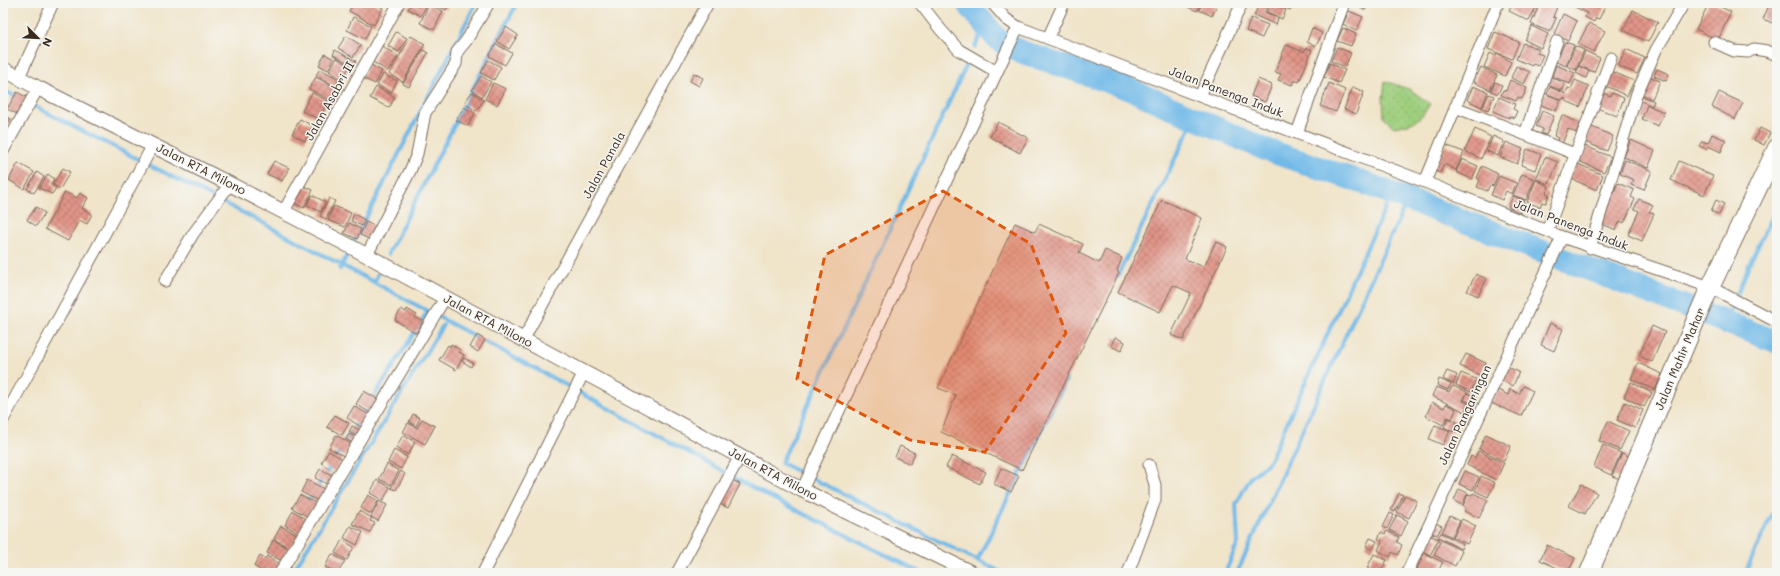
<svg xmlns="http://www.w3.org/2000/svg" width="1780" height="576" font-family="Mali,sans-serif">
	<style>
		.park { fill: url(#park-dots); stroke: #6d7c4e }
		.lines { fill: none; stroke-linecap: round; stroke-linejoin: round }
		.stream { stroke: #70b9e8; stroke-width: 4 }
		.river { stroke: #70b9e8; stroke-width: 23 }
		.building { fill: url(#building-cross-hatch) }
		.minor-casing { stroke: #7a6b5a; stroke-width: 13 }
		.tertiary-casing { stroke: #7a6b5a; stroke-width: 16 }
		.trunk-casing { stroke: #7a6b5a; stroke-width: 20 }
		.minor { stroke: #fff; stroke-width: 11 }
		.tertiary { stroke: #fff; stroke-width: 14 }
		.trunk { stroke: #fff; stroke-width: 18 }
		.marked { fill: #df570d; fill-opacity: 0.2; stroke: #df570d; stroke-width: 3; stroke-dasharray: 8 5; stroke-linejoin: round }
		.labels { text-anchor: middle; stroke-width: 3; stroke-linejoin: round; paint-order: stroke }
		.street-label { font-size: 12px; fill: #3b2a1e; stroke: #f6f6f2 }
	</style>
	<defs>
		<pattern id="park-dots" width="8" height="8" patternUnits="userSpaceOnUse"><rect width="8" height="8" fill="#9fcf7e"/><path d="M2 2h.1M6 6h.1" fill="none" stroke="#8ab26c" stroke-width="1.8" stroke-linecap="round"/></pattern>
		<pattern id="building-cross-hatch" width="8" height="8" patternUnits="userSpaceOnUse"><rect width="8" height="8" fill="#e19589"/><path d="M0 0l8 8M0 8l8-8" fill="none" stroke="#b87a6f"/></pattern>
	</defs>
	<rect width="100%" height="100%" fill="#f6f6f2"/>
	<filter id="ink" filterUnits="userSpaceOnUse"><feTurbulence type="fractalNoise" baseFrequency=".025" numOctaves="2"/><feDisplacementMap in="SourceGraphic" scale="8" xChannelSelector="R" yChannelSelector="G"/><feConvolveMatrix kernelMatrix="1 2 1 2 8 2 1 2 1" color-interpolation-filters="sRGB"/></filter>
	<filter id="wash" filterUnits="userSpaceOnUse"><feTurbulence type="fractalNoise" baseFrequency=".012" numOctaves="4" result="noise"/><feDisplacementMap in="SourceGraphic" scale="16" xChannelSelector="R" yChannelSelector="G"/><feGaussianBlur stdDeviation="0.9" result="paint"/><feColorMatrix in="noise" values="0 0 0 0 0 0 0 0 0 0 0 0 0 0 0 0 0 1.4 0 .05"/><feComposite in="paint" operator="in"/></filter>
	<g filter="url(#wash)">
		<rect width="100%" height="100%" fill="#f0e4c9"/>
		<path class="park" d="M 1385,81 L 1411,90 L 1430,104 C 1419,122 1415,123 1394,127 L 1384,118 L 1383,99 Z"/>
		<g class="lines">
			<path class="stream" d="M 975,47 L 985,25
				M 1019,51 L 1140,86 L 1335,169 L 1447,208 L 1675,296
				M 966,66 L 781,463 L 1003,573
				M 3,90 L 19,98
				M 30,104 L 263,223 L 575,390 L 768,496 L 922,573
				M 388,254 L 517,3
				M 340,269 L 476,3
				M 1117,277 L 1195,118
				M 374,282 L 378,274
				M 1726,322 L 1751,260 L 1777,208
				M 372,400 L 428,311
				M 347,439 L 368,406
				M 307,504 L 342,448
				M 977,561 L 1066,380
				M 292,573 L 443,325
				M 1225,573 L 1238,543 L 1236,504 L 1251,477 L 1269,462 L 1392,193
				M 1237,573 L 1408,199
				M 1745,573 L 1777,504"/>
			<path class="river" d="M 967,3 L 998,40 L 1019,51 L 1127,88 L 1264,149 L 1370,185 L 1777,342"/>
		</g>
		<g id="blocks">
			<path class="building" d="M 353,3 L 374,3 L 383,8 L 374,25 L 349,11 Z
				M 420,3 L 427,4 L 421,16 L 408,9 L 411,4 L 418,7 Z
				M 431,3 L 449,3 L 446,10 Z
				M 1184,3 L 1201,3 L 1197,11 L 1183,5 Z
				M 1202,3 L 1218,3 L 1212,16 L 1199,10 Z
				M 1260,3 L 1269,4 L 1265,12 L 1278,18 L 1276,25 L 1254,15 Z
				M 1272,3 L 1286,10 L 1282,19 L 1267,12 Z
				M 1275,3 L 1289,3 L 1293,4 L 1290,10 Z
				M 1348,3 L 1368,3 L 1365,10 Z
				M 1513,3 L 1532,3 L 1537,5 L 1529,21 L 1509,11 Z
				M 1540,3 L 1549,3 L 1557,7 L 1553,17 L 1556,18 L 1550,32 L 1531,24 Z
				M 1575,3 L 1597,3 L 1605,7 L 1599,19 L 1596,18 L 1594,22 L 1585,17 L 1587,13 L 1573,6 Z
				M 1709,3 L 1713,3 L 1731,12 L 1718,40 L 1696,29 Z
				M 1770,3 L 1777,3 L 1777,25 L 1763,19 Z
				M 429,4 L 443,11 L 434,30 L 420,23 Z
				M 1633,10 L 1658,22 L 1648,42 L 1623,30 Z
				M 1349,11 L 1363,17 L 1356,31 L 1343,24 Z
				M 1563,14 L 1577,21 L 1568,41 L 1554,34 Z
				M 353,17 L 371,26 L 365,39 L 347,30 Z
				M 1251,18 L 1268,25 L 1262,38 L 1246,31 Z
				M 1589,23 L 1605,31 L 1594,52 L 1578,44 Z
				M 1532,26 L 1548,34 L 1541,48 L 1525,40 Z
				M 506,27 L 518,35 L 509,49 L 497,41 Z
				M 1312,28 L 1322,33 L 1316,46 L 1307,42 Z
				M 1343,28 L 1356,34 L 1351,46 L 1337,41 Z
				M 396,32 L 407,38 L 399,52 L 388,46 Z
				M 1495,32 L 1519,42 L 1512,59 L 1488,49 Z
				M 346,36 L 361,45 L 353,57 L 338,48 Z
				M 411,36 L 425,44 L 403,82 L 389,74 Z
				M 1565,42 L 1574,45 L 1566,66 L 1556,62 Z
				M 1523,43 L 1539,49 L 1537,53 L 1543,55 L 1538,66 L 1533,64 L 1532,66 L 1516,59 Z
				M 496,44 L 512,53 L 505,65 L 489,56 Z
				M 1286,45 L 1304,52 L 1306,48 L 1312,50 L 1299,82 L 1294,80 L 1292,85 L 1278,80 L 1281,74 L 1275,72 Z
				M 382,46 L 398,56 L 388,71 L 373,62 Z
				M 1575,46 L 1584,50 L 1576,70 L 1567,66 Z
				M 1337,47 L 1351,53 L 1345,67 L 1331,61 Z
				M 1626,49 L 1645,58 L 1637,74 L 1618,66 Z
				M 335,50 L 356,61 L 353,65 L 333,55 Z
				M 423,50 L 428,53 L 409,87 L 403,84 Z
				M 1585,51 L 1600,58 L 1594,72 L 1579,66 Z
				M 1490,53 L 1496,56 L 1497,53 L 1511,62 L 1505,76 L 1484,67 Z
				M 325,54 L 334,59 L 328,70 L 319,65 Z
				M 337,58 L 350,66 L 342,79 L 329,71 Z
				M 488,60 L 501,67 L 494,80 L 481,73 Z
				M 1330,63 L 1345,70 L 1339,83 L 1324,77 Z
				M 369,64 L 382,71 L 375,84 L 362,78 Z
				M 1556,65 L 1575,73 L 1570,84 L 1552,76 Z
				M 1516,66 L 1530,72 L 1524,84 L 1511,78 Z
				M 1579,66 L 1589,71 L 1586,78 L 1576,73 Z
				M 1481,67 L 1497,75 L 1490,90 L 1474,82 Z
				M 320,69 L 339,79 L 335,86 L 316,75 Z
				M 1657,69 L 1669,74 L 1666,81 L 1654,76 Z
				M 1613,72 L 1634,81 L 1627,96 L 1606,86 Z
				M 694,73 L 703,78 L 699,86 L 690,81 Z
				M 383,74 L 397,81 L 391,93 L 377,85 Z
				M 481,76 L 491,82 L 482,97 L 472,90 Z
				M 1649,76 L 1660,81 L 1652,99 L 1641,94 Z
				M 316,77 L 340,90 L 333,102 L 309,89 Z
				M 1551,77 L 1565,83 L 1562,91 L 1548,85 Z
				M 1258,79 L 1272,85 L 1265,102 L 1251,96 Z
				M 1510,80 L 1527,88 L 1522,99 L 1518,97 L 1516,101 L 1501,95 L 1503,90 L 1506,91 Z
				M 1575,80 L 1589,86 L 1580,107 L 1566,101 L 1566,99 L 1563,98 L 1562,100 L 1547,94 L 1550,87 L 1566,94 L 1568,88 L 1571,89 Z
				M 1495,82 L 1502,85 L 1498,94 L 1491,91 Z
				M 493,83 L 506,89 L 497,105 L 485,99 Z
				M 1329,83 L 1345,90 L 1336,112 L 1320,106 Z
				M 1473,86 L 1488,92 L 1482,107 L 1467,100 Z
				M 376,87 L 395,97 L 389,108 L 370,98 Z
				M 1353,87 L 1364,92 L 1356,114 L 1344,109 Z
				M 17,92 L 28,98 L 19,115 L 7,109 Z
				M 472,92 L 484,100 L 476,111 L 464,103 Z
				M 1719,92 L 1743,103 L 1735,119 L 1712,107 Z
				M 312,93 L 328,101 L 319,119 L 302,111 Z
				M 1544,93 L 1561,100 L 1556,111 L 1539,104 Z
				M 1603,93 L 1610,96 L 1612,93 L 1624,98 L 1617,116 L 1597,108 Z
				M 1489,94 L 1494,96 L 1488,110 L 1482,108 Z
				M 1641,96 L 1654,101 L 1652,106 L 1639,100 Z
				M 1499,97 L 1515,104 L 1513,109 L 1517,111 L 1514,118 L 1509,116 L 1509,118 L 1493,111 Z
				M 1647,105 L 1664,112 L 1658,126 L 1642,119 Z
				M 464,107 L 475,113 L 468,126 L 456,120 Z
				M 1542,111 L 1554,116 L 1546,135 L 1541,133 L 1543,129 L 1536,126 Z
				M 3,115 L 11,119 L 3,132 Z
				M 323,115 L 330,118 L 327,125 L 319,122 Z
				M 1562,115 L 1580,123 L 1576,133 L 1568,129 L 1562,144 L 1557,142 L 1558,138 L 1554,136 Z
				M 300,119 L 313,126 L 305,141 L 292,134 Z
				M 998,122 L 1028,138 L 1020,153 L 990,137 Z
				M 1592,127 L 1613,136 L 1607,151 L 1585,142 Z
				M 1760,128 L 1770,133 L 1764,145 L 1754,140 Z
				M 1475,129 L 1491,137 L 1481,159 L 1465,151 Z
				M 1712,134 L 1726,140 L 1721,152 L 1708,146 L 1706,149 L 1699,146 L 1702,141 L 1708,143 Z
				M 1493,136 L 1504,141 L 1498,156 L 1487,151 Z
				M 1631,140 L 1655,151 L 1648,168 L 1624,157 Z
				M 1506,142 L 1523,149 L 1517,164 L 1500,157 Z
				M 1445,145 L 1464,152 L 1456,170 L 1444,164 L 1440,173 L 1433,170 Z
				M 1583,145 L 1611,157 L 1604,172 L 1576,160 Z
				M 1527,149 L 1541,154 L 1535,170 L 1521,165 Z
				M 1545,157 L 1558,162 L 1549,184 L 1536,179 Z
				M 1462,159 L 1478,166 L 1472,179 L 1456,172 Z
				M 1625,160 L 1652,171 L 1644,190 L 1631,185 L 1634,180 L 1620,174 Z
				M 274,161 L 289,168 L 282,181 L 267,174 Z
				M 1679,161 L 1713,176 L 1704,195 L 1671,180 Z
				M 18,163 L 34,172 L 24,189 L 9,180 Z
				M 1576,163 L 1603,175 L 1597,190 L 1569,178 Z
				M 1482,166 L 1498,174 L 1493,186 L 1490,185 L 1487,191 L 1477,187 L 1480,180 L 1477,178 Z
				M 63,168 L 70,172 L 60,189 L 53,184 Z
				M 37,172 L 44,177 L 34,193 L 27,189 Z
				M 48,174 L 54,179 L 51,184 L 56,188 L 52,194 L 39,188 Z
				M 1522,174 L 1535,179 L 1526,200 L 1513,195 Z
				M 1499,176 L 1516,183 L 1512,194 L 1506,191 L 1502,200 L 1491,195 Z
				M 1536,180 L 1549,186 L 1546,193 L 1549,194 L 1546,203 L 1542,202 L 1540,207 L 1527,202 Z
				M 1618,183 L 1634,190 L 1631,197 L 1635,199 L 1624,223 L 1620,221 L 1616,230 L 1600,223 Z
				M 301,185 L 313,190 L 304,208 L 292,202 Z
				M 65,192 L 77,198 L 80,193 L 88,198 L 82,208 L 92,214 L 87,224 L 79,220 L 68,241 L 45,229 Z
				M 312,195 L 325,202 L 321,212 L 307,205 Z
				M 1513,196 L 1525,201 L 1521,213 L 1508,207 Z
				M 329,198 L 335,201 L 326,219 L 320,216 Z
				M 1639,199 L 1653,205 L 1649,212 L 1654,214 L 1642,241 L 1628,235 L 1639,211 L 1634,209 Z
				M 1162,200 L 1202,218 L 1185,259 L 1204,267 L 1216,241 L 1227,247 L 1183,340 L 1171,335 L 1191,293 L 1173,285 L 1160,312 L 1118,292 Z
				M 1716,200 L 1724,204 L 1719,215 L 1711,211 Z
				M 334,206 L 351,213 L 345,227 L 328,220 Z
				M 36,207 L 45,213 L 36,226 L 27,220 Z
				M 354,214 L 365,220 L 362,226 L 351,221 Z
				M 366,222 L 379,228 L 373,241 L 360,235 Z
				M 349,223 L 361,229 L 357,239 L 344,233 Z
				M 1015,223 L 1035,232 L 1039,224 L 1083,244 L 1079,253 L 1099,263 L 1105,250 L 1122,258 L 1117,271 L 1119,273 L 1022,470 L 941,432 L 956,395 L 938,388 Z
				M 1476,274 L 1487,279 L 1478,296 L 1467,291 Z
				M 401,309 L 406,312 L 407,309 L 417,315 L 415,317 L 423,321 L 416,333 L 395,320 Z
				M 1550,323 L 1563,329 L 1554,351 L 1541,345 Z
				M 1652,326 L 1665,332 L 1652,362 L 1639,356 Z
				M 477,335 L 485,340 L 478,352 L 470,347 Z
				M 1115,337 L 1125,342 L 1121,351 L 1111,346 Z
				M 451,344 L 460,350 L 459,352 L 464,355 L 456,370 L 439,360 L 448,345 L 450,347 Z
				M 1466,354 L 1486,363 L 1480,375 L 1460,366 Z
				M 464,358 L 473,363 L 471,367 L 462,361 Z
				M 1638,363 L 1662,374 L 1655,390 L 1631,379 Z
				M 1507,367 L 1519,372 L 1513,386 L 1501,380 Z
				M 1447,371 L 1457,375 L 1453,384 L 1443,379 Z
				M 1461,373 L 1476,379 L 1471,392 L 1456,385 Z
				M 1439,379 L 1451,384 L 1448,390 L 1437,385 Z
				M 1631,382 L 1652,393 L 1644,407 L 1624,397 Z
				M 1453,386 L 1467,392 L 1463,401 L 1468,403 L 1465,412 L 1432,396 L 1436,387 L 1449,392 Z
				M 1523,386 L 1533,391 L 1521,416 L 1491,403 L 1498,390 L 1508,395 L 1510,389 L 1519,394 Z
				M 364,391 L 379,400 L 370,413 L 356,404 Z
				M 1467,393 L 1474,396 L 1471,403 L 1464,400 Z
				M 1432,402 L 1444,408 L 1446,404 L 1456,409 L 1452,419 L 1447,417 L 1443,425 L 1426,416 Z
				M 1625,402 L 1643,410 L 1635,428 L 1617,420 Z
				M 354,406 L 369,415 L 361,427 L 347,418 Z
				M 413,414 L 420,418 L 416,426 L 409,422 Z
				M 335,415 L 349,423 L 342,435 L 327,427 Z
				M 1448,418 L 1457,422 L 1453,432 L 1444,427 Z
				M 422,419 L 435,426 L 425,444 L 403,432 L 408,423 L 417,428 Z
				M 1608,421 L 1629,431 L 1620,450 L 1599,441 Z
				M 1435,425 L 1450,431 L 1443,445 L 1429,439 Z
				M 352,426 L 362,431 L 359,437 L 349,432 Z
				M 349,434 L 357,438 L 354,444 L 346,439 Z
				M 1486,434 L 1511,446 L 1504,461 L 1479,449 Z
				M 336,435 L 351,444 L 344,456 L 329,448 Z
				M 403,435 L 415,442 L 408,455 L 396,448 Z
				M 1603,445 L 1621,453 L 1611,475 L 1594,467 Z
				M 900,446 L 915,453 L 910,464 L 895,457 Z
				M 394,450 L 407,457 L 401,469 L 388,462 Z
				M 329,451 L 342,459 L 335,472 L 321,463 Z
				M 1478,451 L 1504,463 L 1496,480 L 1467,465 L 1471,456 L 1475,458 Z
				M 1622,453 L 1633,458 L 1623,480 L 1612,476 Z
				M 952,456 L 986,472 L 980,484 L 946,467 Z
				M 387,464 L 399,471 L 391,485 L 379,479 Z
				M 1001,468 L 1019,476 L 1011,492 L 994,484 Z
				M 320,469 L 334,476 L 329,485 L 315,478 Z
				M 401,471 L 405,474 L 396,490 L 391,488 Z
				M 1465,471 L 1479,477 L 1473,490 L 1459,484 Z
				M 1481,476 L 1495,483 L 1488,497 L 1475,491 Z
				M 730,479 L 740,484 L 728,508 L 718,503 Z
				M 307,480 L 326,490 L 320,502 L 301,492 Z
				M 377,480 L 390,487 L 383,501 L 370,493 Z
				M 1581,484 L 1597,493 L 1585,514 L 1569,506 Z
				M 1459,489 L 1468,493 L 1462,505 L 1454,501 Z
				M 1399,493 L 1403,495 L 1395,512 L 1391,510 Z
				M 1473,493 L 1488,500 L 1479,518 L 1464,511 L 1466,508 L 1463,506 L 1468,494 L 1472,495 Z
				M 300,495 L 318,504 L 310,518 L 292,508 Z
				M 368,495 L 378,501 L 371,514 L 361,508 Z
				M 1405,495 L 1417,501 L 1409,518 L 1397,512 Z
				M 379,501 L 387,505 L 378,521 L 371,517 Z
				M 293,511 L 308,520 L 300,534 L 285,525 Z
				M 359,511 L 372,518 L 370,521 L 375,523 L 370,532 L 352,524 Z
				M 1390,513 L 1394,515 L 1387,529 L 1383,527 Z
				M 1397,515 L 1408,521 L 1401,536 L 1389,530 Z
				M 1450,516 L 1460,521 L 1452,537 L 1442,532 Z
				M 1462,519 L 1476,526 L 1467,544 L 1453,537 Z
				M 1435,523 L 1442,526 L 1437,535 L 1430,532 Z
				M 281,526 L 299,535 L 291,549 L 274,539 Z
				M 350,526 L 363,532 L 357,545 L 344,538 Z
				M 1387,531 L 1399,537 L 1397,542 L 1402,545 L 1398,555 L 1392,552 L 1390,557 L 1378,550 L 1382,541 L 1378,539 L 1381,532 L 1385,534 Z
				M 1441,533 L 1463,544 L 1461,549 L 1438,537 Z
				M 1429,535 L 1439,539 L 1430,555 L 1421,550 Z
				M 1370,538 L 1377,541 L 1372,550 L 1366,546 Z
				M 273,540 L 288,548 L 282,561 L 267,553 Z
				M 342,540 L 354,547 L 347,560 L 335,553 Z
				M 1441,540 L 1462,551 L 1455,566 L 1434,555 Z
				M 1547,545 L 1575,558 L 1568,573 L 1540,560 Z
				M 1424,553 L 1443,562 L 1437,573 L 1426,573 L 1417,569 Z
				M 332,554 L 345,561 L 338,573 L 325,567 Z
				M 1374,554 L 1387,560 L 1380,573 L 1367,568 Z
				M 260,556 L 265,559 L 267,556 L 280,564 L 275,573 L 264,573 L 254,566 Z"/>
		</g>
	</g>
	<g filter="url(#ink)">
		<use href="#blocks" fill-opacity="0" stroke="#7a6b5a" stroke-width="1"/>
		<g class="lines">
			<defs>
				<path id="minor" d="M 920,3 L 941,30 L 959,50 L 997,72
					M 992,3 L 1006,19 L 1018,27 L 1425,182 L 1562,237 L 1710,287 L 1777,322
					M 1048,38 L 1064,3
					M 1714,42 L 1734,51 L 1748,52 L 1754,49 L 1767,51 L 1777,55
					M 19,77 L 53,3
					M 1200,96 L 1242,3
					M 1455,107 L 1575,154
					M 1297,133 L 1344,3
					M 1525,134 L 1557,41
					M 3,151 L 38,88
					M 1425,182 L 1498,3
					M 284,211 L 399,3
					M 1547,231 L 1611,58
					M 1590,248 L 1637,93 L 1656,50 L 1684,3
					M 367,255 L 410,171 L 417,154 L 425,113 L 456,64 L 457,52 L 466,41 L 489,3
					M 165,281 L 193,234 L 230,184
					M 523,340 L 708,3
					M 3,420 L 153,145
					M 802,490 L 1018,27
					M 280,573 L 445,298
					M 483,573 L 584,372
					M 677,573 L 740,456
					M 1128,573 L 1155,500 L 1155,485 L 1149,465
					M 1407,573 L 1562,237"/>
				<path id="tertiary" d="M 3,69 L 38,88 L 214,176 L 344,243 L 802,490 L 972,573"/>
				<path id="trunk" d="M 1589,573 L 1706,296 L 1777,148"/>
			</defs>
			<use href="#minor" class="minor-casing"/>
			<use href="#tertiary" class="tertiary-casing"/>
			<use href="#trunk" class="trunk-casing"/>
			<use href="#minor" class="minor"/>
			<use href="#tertiary" class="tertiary"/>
			<use href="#trunk" class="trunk"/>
		</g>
	</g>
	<path class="marked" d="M 943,191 L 1031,244 L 1066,333 L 985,452 L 910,440 L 797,379 L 825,255 Z"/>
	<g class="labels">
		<g class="street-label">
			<text transform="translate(1226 92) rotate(21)" y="4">Jalan Panenga Induk</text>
			<text transform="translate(330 101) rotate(-61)" y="4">Jalan Asabri II</text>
			<text transform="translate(604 165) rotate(-61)" y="4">Jalan Panala</text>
			<text transform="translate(201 169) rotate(27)" y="4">Jalan RTA Milono</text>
			<text transform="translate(1571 225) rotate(21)" y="4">Jalan Panenga Induk</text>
			<text transform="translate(488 321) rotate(28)" y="4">Jalan RTA Milono</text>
			<text transform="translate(1680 359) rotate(-67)" y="4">Jalan Mahir Mahar</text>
			<text transform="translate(1465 415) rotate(-65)" y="4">Jalan Pangaringan</text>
			<text transform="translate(773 474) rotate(28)" y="4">Jalan RTA Milono</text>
		</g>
	</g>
	<rect width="1780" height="576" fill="none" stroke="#f6f6f2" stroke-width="16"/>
	<g transform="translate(38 38) rotate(114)" stroke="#f6f6f2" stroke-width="3" paint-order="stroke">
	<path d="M0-3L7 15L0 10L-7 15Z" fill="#3b2a1e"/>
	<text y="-6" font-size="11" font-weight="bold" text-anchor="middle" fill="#3b2a1e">N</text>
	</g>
</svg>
